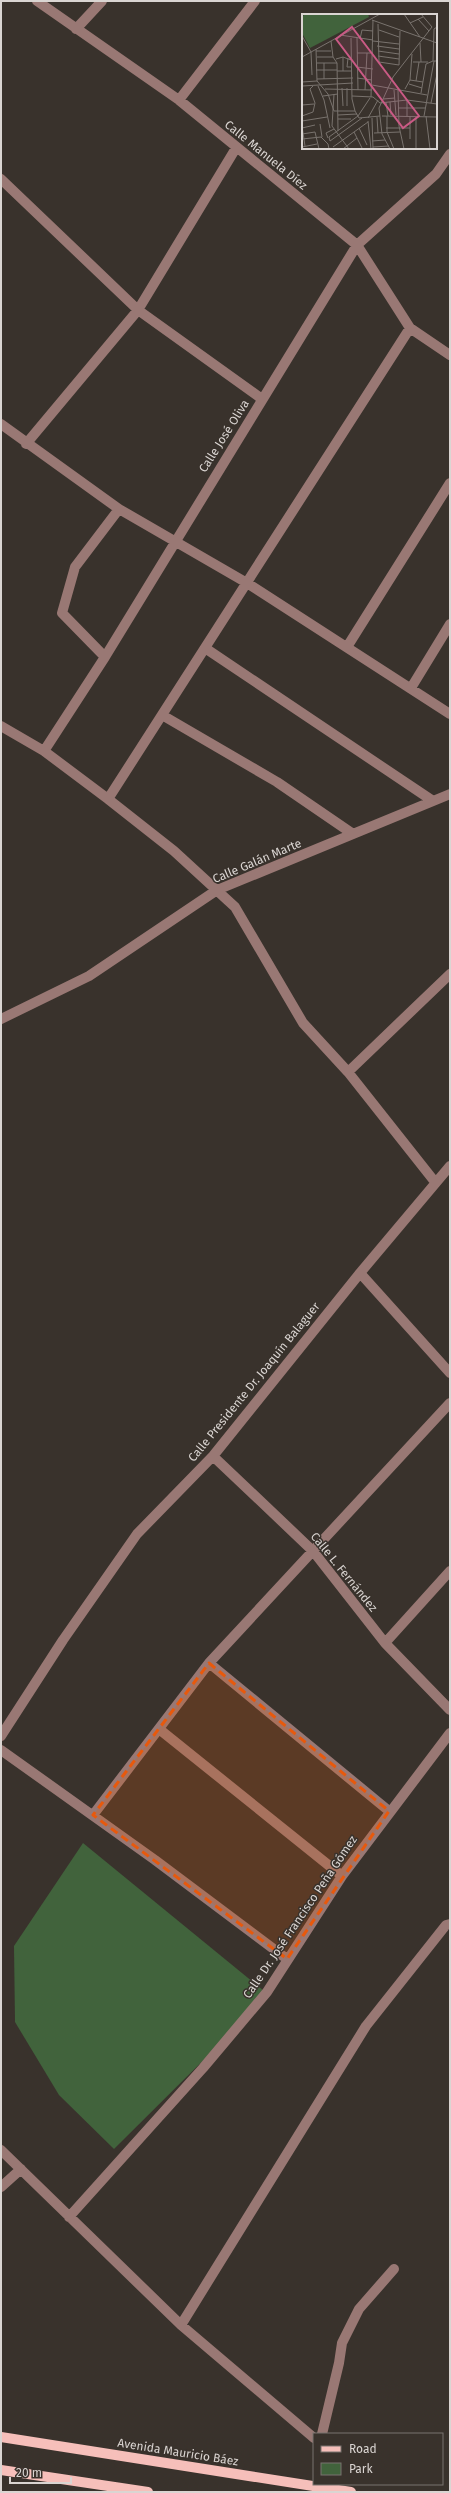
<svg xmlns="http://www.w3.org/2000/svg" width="451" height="2493" font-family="'Fira Sans',sans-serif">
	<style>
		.green { fill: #41633c }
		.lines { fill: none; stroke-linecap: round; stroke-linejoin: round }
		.minor { stroke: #997874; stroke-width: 10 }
		.major { stroke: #f6bfba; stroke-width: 10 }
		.marked { fill: #e8590c; fill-opacity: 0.2; stroke: #e8590c; stroke-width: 3; stroke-dasharray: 8 5; stroke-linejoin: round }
		.labels { text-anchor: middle; stroke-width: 3; stroke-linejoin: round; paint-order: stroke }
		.street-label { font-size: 12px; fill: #dad5d2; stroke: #39322c }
		.inset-road { fill: none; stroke: #79736e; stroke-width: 1 }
		.view { fill: #ca5a85; fill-opacity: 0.15; stroke: #ca5a85; stroke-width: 2 }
		.inset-edge { fill: none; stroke: #dad5d2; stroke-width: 2 }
	</style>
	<rect width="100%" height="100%" fill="#39322c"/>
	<path class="green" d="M 83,1843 L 269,1995 L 114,2149 L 59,2095 L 15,2022 L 14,1946 Z"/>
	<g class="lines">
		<path class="minor" d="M 37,1 L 179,100 L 357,245 L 410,328 L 450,355
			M 76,29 L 102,1
			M 179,100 L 255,1
			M 1,179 L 138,310 L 262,399
			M 1,424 L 119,509 L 247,583 L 450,714
			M 26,444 L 138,310 L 236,148
			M 347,647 L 450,483
			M 205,648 L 433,801
			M 105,657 L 62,613 L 75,567 L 119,509
			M 411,688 L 450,624
			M 162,715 L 277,782 L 353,834
			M 1,726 L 44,751 L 108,799 L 174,851 L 235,907 L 303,1023 L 348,1072 L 435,1182
			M 44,751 L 105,657 L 357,245 L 436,174 L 450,154
			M 108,799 L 410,328
			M 1,1019 L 89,976 L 217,890 L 450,794
			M 348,1072 L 450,974
			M 360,1273 L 450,1373
			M 213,1456 L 313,1551 L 385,1643 L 450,1710
			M 385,1643 L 450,1571
			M 209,1663 L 389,1811
			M 159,1729 L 342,1876
			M 1,1736 L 63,1640 L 137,1534 L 213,1456 L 360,1273 L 450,1166
			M 1,1750 L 155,1860 L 287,1959
			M 93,1815 L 209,1663 L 450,1403
			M 1,2150 L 181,2325 L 314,2438
			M 1,2187 L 21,2169
			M 69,2217 L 203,2068 L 267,1992 L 342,1876 L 450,1733
			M 181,2325 L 366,2026 L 446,1925 L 450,1924
			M 322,2434 L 339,2363 L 342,2343 L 359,2309 L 394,2269"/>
		<path class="major" d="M 1,2437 L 351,2492
			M 1,2470 L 148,2492"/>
	</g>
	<path class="marked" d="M 209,1663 L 389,1811 L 287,1959 L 93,1815 Z"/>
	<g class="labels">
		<g class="street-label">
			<text transform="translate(266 155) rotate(39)" y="4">Calle Manuela Díez</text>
			<text transform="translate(224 436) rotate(-58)" y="4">Calle José Oliva</text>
			<text transform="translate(257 861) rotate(-23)" y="4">Calle Galán Marte</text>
			<text transform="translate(254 1382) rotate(-51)" y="4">Calle Presidente Dr. Joaquín Balaguer</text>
			<text transform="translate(344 1572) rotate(51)" y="4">Calle L. Fernández</text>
			<text transform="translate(300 1917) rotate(-56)" y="4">Calle Dr. José Francisco Peña Gómez</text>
			<text transform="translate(178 2452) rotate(9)" y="4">Avenida Mauricio Báez</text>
		</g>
	</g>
	<g transform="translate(302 14)">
		<rect width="135" height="135" fill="#39322c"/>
		<path d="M 3,0 L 66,0 L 67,3 L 8,34 L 0,19 L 0,3 Z" fill="#41633c"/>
		<path class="inset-road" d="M 102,0 L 118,23M 116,5 L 127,17M 70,6 L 135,29M 108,9 L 121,3M 76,10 L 77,48 L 97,51 L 98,17M 135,13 L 132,15 L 131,47 L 135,47M 77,16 L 97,23M 38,21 L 71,26M 0,22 L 9,38 L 10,61M 49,24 L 50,85 L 53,97 L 57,104 L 78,102M 55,24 L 56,76M 58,25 L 60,16 L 71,17M 29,27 L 31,43 L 35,49 L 36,117M 71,27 L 97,30M 118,29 L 119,48M 75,32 L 97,35M 14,35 L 15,67 L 26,80 L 32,97M 14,37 L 29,37M 76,37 L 97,40M 55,39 L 71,39M 76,42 L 97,45M 0,43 L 78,0M 15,43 L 31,43M 41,43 L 41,57M 46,44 L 45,53 L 50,53M 34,45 L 41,43 L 49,46M 111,48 L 126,48M 15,49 L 35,49M 22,49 L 22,65M 55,53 L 71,55M 14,56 L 35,56M 35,57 L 50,57M 55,64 L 70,66M 15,65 L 51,64M 108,66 L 121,68M 114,67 L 117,48M 0,68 L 15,67M 107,70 L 120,74M 70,71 L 125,81M 0,72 L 51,69M 16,72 L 22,86 L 28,114M 40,74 L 41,92M 45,74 L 45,92M 23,75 L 70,76M 103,75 L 108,66 L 110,40M 63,76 L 65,39M 92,76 L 94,101M 96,76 L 97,112 L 102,135M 119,79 L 124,50 L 131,47M 32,80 L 30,112 L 47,135M 21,82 L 36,80M 50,82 L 71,83 L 78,89 L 105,86 L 135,90M 69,83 L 71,6M 81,85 L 93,84M 105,86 L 105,103M 84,88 L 86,102M 88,88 L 89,101M 129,89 L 135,60M 0,91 L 12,90M 97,94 L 123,94M 32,97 L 53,97M 36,101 L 55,100M 0,102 L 11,98 L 13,89 L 8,75 L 11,72M 80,102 L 135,103M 85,102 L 85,118 L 92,135M 122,102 L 132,47M 124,102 L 128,135M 75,103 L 76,119M 66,104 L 76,86M 70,104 L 71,135M 36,105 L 49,105M 0,107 L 25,103M 66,107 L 69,135M 18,110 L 20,123M 0,112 L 3,132M 0,114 L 13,111M 57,114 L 65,131M 84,114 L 108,114M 52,118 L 60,134M 72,119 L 98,118M 0,120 L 13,118 L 17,135M 26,124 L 24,119 L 32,115M 0,125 L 19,123 L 26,130 L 27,135M 108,125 L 108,103M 28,127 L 27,123 L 56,102 L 68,84M 28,127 L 60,104M 70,127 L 83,126M 0,133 L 15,130M 31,133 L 66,108M 71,133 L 87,132M 41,135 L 55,124M 88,135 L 80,120 L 77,94 L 91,63 L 130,13 L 119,0M 114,135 L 114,103"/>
		<path class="view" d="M 50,13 L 117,102 L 101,114 L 34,25 Z"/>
		<rect width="135" height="135" class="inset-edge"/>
	</g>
	<rect width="451" height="2493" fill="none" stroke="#dad5d2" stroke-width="4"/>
	<rect x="313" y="2433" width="130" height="52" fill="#39322c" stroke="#79736e"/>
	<rect x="321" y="2446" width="20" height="6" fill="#f6bfba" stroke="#79736e"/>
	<text x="349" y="2453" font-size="12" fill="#dad5d2">Road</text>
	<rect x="321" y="2463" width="20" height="12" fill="#41633c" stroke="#79736e"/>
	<text x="349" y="2473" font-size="12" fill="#dad5d2">Park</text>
	<path d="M10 2477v6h61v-6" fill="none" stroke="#dad5d2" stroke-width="2"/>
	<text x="16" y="2477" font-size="12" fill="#dad5d2" stroke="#39322c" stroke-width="3" paint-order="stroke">20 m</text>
</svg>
